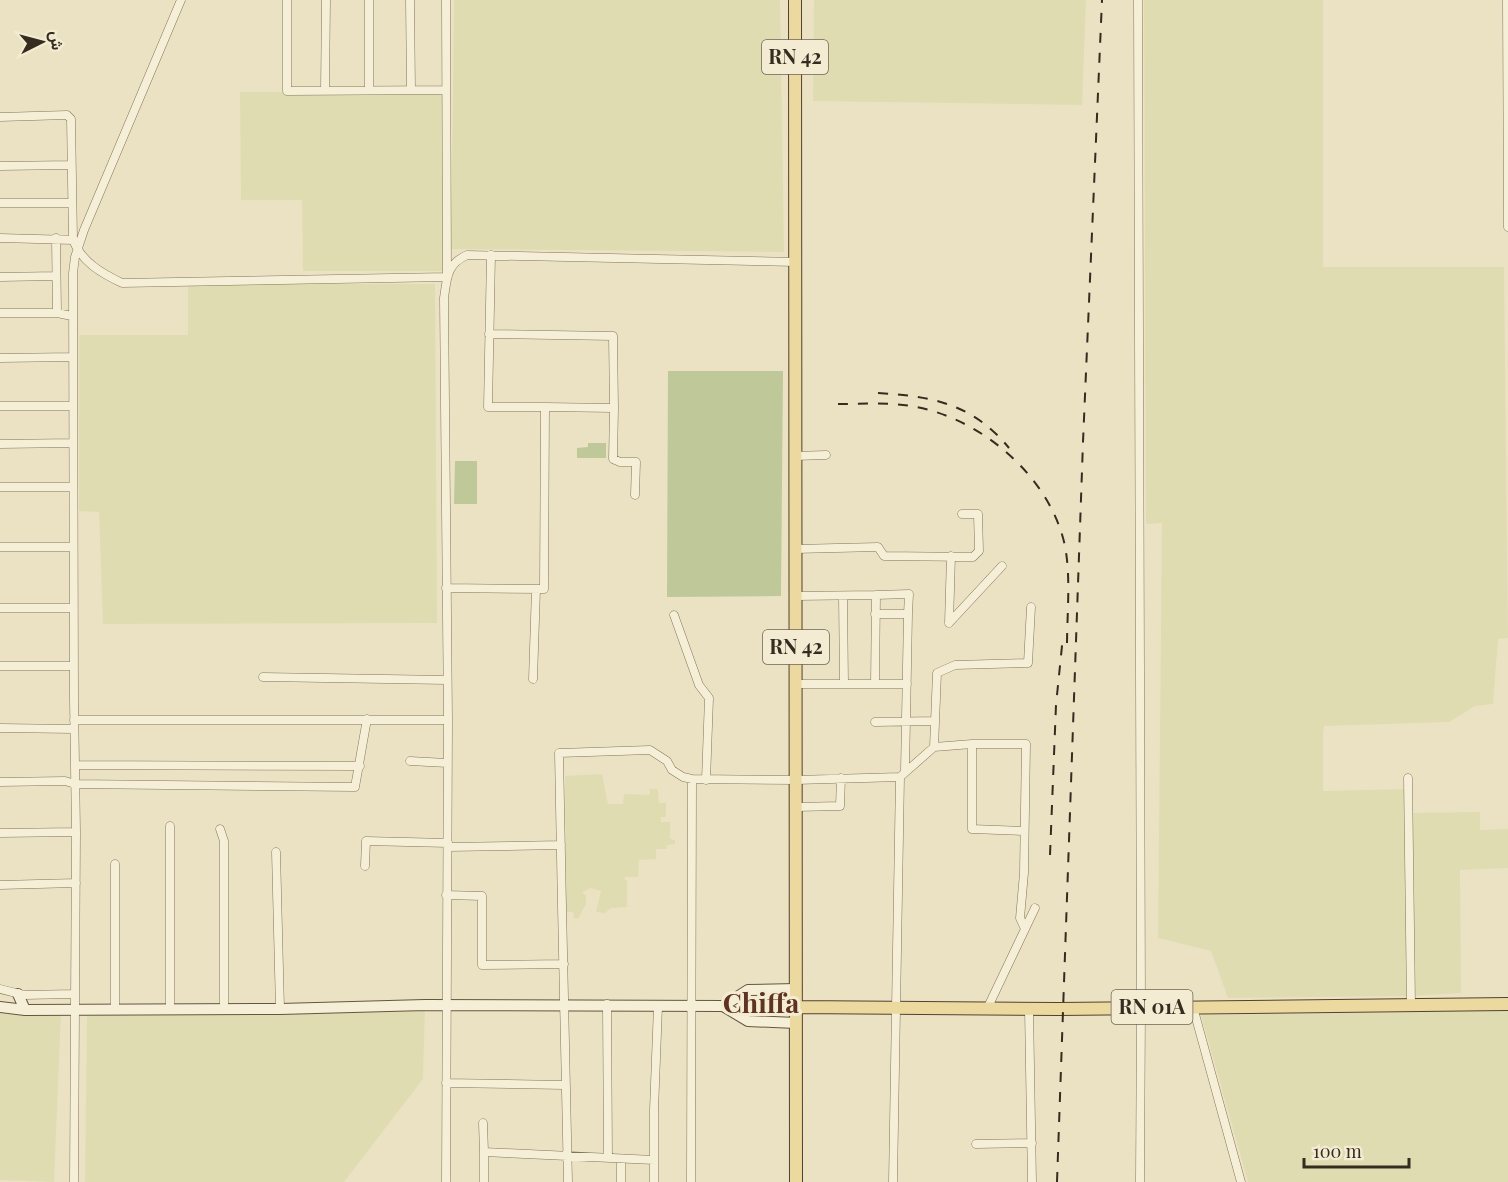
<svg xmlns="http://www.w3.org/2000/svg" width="1508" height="1182" font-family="'Playfair Display',Vazirmatn,serif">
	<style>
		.farmland { fill: #e0dcb2 }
		.green { fill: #bfc899 }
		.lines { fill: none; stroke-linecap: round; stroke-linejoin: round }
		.minor-casing { stroke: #84745c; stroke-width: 9 }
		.secondary-casing { stroke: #66553f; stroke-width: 12 }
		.primary-casing { stroke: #524230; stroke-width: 14 }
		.minor { stroke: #f6efd7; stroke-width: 8 }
		.secondary { stroke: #f6efd7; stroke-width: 10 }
		.primary { stroke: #ebd99f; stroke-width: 12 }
		.rail { stroke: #352b1f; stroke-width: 2; stroke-dasharray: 10 10; stroke-linecap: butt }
		.labels { text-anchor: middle; stroke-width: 6; stroke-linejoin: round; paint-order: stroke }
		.shield { fill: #f3ecd3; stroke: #6e6555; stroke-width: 1.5 }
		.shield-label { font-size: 20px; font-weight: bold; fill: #352b1f }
		.district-label { font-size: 27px; font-weight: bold; fill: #5f3221; stroke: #f3ecd3 }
	</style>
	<rect width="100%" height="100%" fill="#ebe2c4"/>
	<path class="farmland" d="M 454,0 L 780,0 L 784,252 L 451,249 Z
		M 814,0 L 1086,0 L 1082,105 L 813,101 Z
		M 1144,0 L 1323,0 L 1323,267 L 1504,267 L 1508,638 L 1498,639 L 1493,704 L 1475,706 L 1449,722 L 1324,726 L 1323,732 L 1323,791 L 1408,789 L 1409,813 L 1480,812 L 1480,830 L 1508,829 L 1508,868 L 1460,870 L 1461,993 L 1411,996 L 1228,998 L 1211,951 L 1158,938 L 1162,523 L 1146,524 Z
		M 240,92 L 444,92 L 444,271 L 303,271 L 302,200 L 241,200 Z
		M 188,284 L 435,284 L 437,623 L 103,624 L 99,512 L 79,511 L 79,335 L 188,335 Z
		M 602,774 L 608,804 L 623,804 L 624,794 L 650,795 L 650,789 L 658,789 L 659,803 L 666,803 L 666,817 L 661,817 L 661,822 L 670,822 L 670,839 L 675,840 L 675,844 L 667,845 L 667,849 L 656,849 L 656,859 L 639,860 L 638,877 L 625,877 L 625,880 L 627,880 L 627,907 L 611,908 L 605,913 L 596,912 L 601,891 L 590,888 L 583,892 L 583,894 L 586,895 L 586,904 L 578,919 L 574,918 L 573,912 L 566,912 L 565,776 Z
		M 425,1005 L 423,1079 L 344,1182 L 85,1182 L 87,1015 Z
		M 1508,1011 L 1508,1182 L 1248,1182 L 1201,1015 Z
		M 0,1013 L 61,1013 L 54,1182 L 0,1180 Z"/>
	<path class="green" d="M 668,371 L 783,371 L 781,596 L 667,597 Z
		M 588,443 L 606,443 L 606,458 L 577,458 L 577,448 L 588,447 Z
		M 455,461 L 477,461 L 477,504 L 454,504 Z"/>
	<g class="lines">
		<defs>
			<path id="minor" d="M 287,0 L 287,91 L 446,90
				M 410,0 L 411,90
				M 1138,0 L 1141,1007 L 1140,1182
				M 1507,0 L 1508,227
				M 369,90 L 369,0
				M 325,91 L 326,0
				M 0,117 L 67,115 L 71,119 L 73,240 C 82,262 101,273 122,283 L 447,277 L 446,0
				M 0,166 L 71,165
				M 0,203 L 72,203
				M 0,238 L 73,240
				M 56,238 L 57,313
				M 0,277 L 56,276
				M 0,313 L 57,313 L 72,316
				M 489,334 L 613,336 L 614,408 L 545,407
				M 0,358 L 73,357
				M 0,406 L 73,406
				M 614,408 L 613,459 L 620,462 L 636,462 L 635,495
				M 0,444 L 73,443
				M 795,456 L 826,455
				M 0,487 L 73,487
				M 0,547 L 73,547
				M 795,549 L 878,547 L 884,556 L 973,557 L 979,551 L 978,514 L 962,514
				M 446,588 L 544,589 L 545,407 L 488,407 L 491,255
				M 876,595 L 909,594 L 908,614
				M 796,596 L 876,595 L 875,684
				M 843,596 L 844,684
				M 0,608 L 73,608
				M 875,614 L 908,614 L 905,771
				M 674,615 L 699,685 L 709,698 L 706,780
				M 949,623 L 1002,566
				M 949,623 L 951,556
				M 0,666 L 73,666
				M 263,677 L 447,680
				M 533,679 L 536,589
				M 796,684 L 907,684
				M 74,720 L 448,720
				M 875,722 L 935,721
				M 0,728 L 74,729
				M 972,744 L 972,829 L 1024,831
				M 934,747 L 937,673 L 955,665 L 1028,663 L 1031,607
				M 410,761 L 447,763
				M 75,765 L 360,766
				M 900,777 L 934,747 L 972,744 L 1026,744 L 1024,873 L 1020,918 L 1025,929
				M 1408,778 L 1411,1005
				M 0,782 L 65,781 L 75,784 L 355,787 L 367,719
				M 796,807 L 840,806 L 841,778
				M 170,826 L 170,1009
				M 220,829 L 224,841 L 224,1009
				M 0,833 L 76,832
				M 448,847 L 561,845
				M 276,852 L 280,1009
				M 365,866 L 366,841 L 448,843
				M 0,885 L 76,883
				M 446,895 L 482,896 L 482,965 L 564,964
				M 0,989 L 24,995 L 74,994
				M 607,1004 L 608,1158
				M 1193,1007 L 1241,1182
				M 115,1009 L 115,864
				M 987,1009 L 1035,908
				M 1029,1009 L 1032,1182
				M 446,1083 L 564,1085
				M 483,1123 L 484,1152
				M 976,1144 L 1032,1143
				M 654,1160 L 654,1110 L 658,1006
				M 74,1182 L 76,832 L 74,699 L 73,273 L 75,257 L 84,230 L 181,0
				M 446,1182 L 448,720 L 444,298 C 447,277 447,264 467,255 L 796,262
				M 484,1182 L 484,1152 L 654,1160 L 654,1182
				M 568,1182 C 564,1039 562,896 559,753 L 650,750 L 667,761 L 672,770 L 683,777 L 692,779 L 796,780 L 900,777 L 893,1182
				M 621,1182 L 621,1159
				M 691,1182 L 692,779"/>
			<path id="secondary" d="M 18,994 L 25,1010
				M 723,1006 L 748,1021 L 796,1023
				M 0,1007 L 25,1010 L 280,1009 L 425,1005 L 723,1006 L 748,990 L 796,989"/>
			<path id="primary" d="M 795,0 L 796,1182
				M 796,1007 L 1059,1009 L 1508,1004"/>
		</defs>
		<use href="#minor" class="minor-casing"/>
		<use href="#secondary" class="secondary-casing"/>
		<use href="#primary" class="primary-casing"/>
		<use href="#minor" class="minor"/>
		<use href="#secondary" class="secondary"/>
		<use href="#primary" class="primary"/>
		<path class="rail" d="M 878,393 C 932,396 973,404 1009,448
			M 838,404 C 862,404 887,402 911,406 C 980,417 1050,476 1065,546 C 1071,578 1067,613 1067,646
			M 1050,855 L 1056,705 L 1063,636
			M 1057,1182 L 1083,442 L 1102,0"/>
	</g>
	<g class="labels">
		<g class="shield">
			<rect x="762" y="40" width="66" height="34" rx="4.5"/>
			<rect x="763" y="630" width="66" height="34" rx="4.5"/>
			<rect x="1111.5" y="990" width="81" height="34" rx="4.5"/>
		</g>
		<g class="shield-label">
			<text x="795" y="64">RN 42</text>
			<text x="796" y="654">RN 42</text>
			<text x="1152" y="1014">RN 01A</text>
		</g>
		<g class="district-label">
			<text x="761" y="1013">Chiffa</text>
		</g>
	</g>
	<g transform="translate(42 42) rotate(84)" stroke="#f3ecd3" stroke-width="4.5" paint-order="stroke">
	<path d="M0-4.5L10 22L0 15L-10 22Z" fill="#352b1f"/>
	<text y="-9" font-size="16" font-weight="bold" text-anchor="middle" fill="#352b1f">ش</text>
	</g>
	<path d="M1304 1158v9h105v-9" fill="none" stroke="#352b1f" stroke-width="3"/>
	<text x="1313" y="1158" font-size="18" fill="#352b1f" stroke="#f3ecd3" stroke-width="4.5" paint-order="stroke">100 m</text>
</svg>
